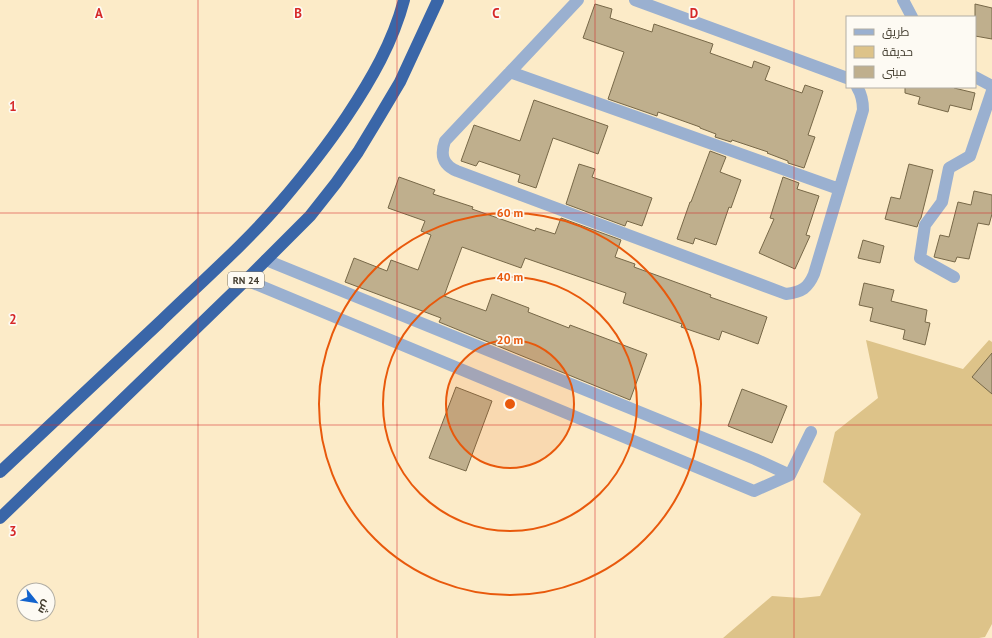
<svg xmlns="http://www.w3.org/2000/svg" width="992" height="638" font-family="'PT Sans',Cairo,sans-serif">
	<style>
		.green { fill: #ddc389 }
		.building { fill: #bfaf8d; stroke: #776848 }
		.lines { fill: none; stroke-linecap: round; stroke-linejoin: round }
		.minor { stroke: #9ab0d0; stroke-width: 12 }
		.highway { stroke: #3a66a8; stroke-width: 12 }
		.grid { fill: none; stroke: #d62828; stroke-width: 1; stroke-opacity: 0.55 }
		.ring { fill: none; stroke: #e8590c; stroke-width: 2 }
		.labels { text-anchor: middle; stroke-width: 3.5; stroke-linejoin: round; paint-order: stroke }
		.shield { fill: #fdfaf3; stroke: #7a7569; stroke-width: 1 }
		.shield-label { font-size: 10px; font-weight: bold; fill: #423c2e }
		.grid-label { font-size: 13px; text-anchor: middle; font-weight: bold; fill: #d62828; stroke: #fdfaf3; stroke-width: 3.5; stroke-linejoin: round; paint-order: stroke }
		.centre { fill: #e8590c; stroke: #fdfaf3; stroke-width: 2 }
		.ring-label { font-size: 12px; text-anchor: middle; font-weight: bold; fill: #e8590c; stroke: #fdfaf3; stroke-width: 3.5; stroke-linejoin: round; paint-order: stroke }
	</style>
	<rect width="100%" height="100%" fill="#fcebc8"/>
	<path class="green" d="M 866,340 L 963,369 L 989,340 L 992,342 L 992,624 L 985,637 L 979,638 L 723,638 L 772,596 L 801,598 L 820,596 L 861,514 L 823,482 L 835,432 L 878,398 Z"/>
	<path class="building" d="M 595,4 L 612,9 L 610,18 L 652,32 L 654,24 L 713,44 L 710,53 L 752,68 L 754,61 L 770,67 L 765,80 L 802,93 L 805,85 L 823,91 L 808,135 L 815,137 L 804,168 L 788,163 L 788,161 L 767,153 L 768,152 L 732,140 L 731,142 L 715,137 L 716,134 L 700,128 L 700,127 L 658,112 L 657,116 L 608,99 L 624,52 L 583,38 Z
		M 975,4 L 992,8 L 992,39 L 975,36 Z
		M 905,87 L 954,87 L 954,88 L 975,93 L 971,110 L 950,105 L 948,112 L 918,104 L 920,97 L 905,93 Z
		M 534,100 L 608,126 L 598,154 L 553,138 L 536,188 L 518,182 L 520,175 L 479,161 L 476,166 L 461,161 L 474,125 L 520,141 Z
		M 710,151 L 726,157 L 720,172 L 741,180 L 731,208 L 729,207 L 716,245 L 695,238 L 693,244 L 677,239 L 690,202 L 691,202 Z
		M 579,164 L 595,169 L 592,177 L 652,198 L 642,226 L 627,221 L 625,226 L 566,204 Z
		M 909,164 L 933,170 L 921,218 L 919,221 L 917,227 L 885,219 L 891,197 L 900,199 Z
		M 399,177 L 435,190 L 433,194 L 473,207 L 472,209 L 535,231 L 536,228 L 555,234 L 561,218 L 621,240 L 615,257 L 635,264 L 634,267 L 711,295 L 710,297 L 767,317 L 758,344 L 722,331 L 719,340 L 681,327 L 682,324 L 623,303 L 626,293 L 525,258 L 521,268 L 462,247 L 444,296 L 486,311 L 492,294 L 529,308 L 528,312 L 569,328 L 570,325 L 647,354 L 630,400 L 439,322 L 441,318 L 345,282 L 354,258 L 387,271 L 391,260 L 418,270 L 431,235 L 421,231 L 425,221 L 388,208 Z
		M 783,177 L 799,183 L 797,189 L 819,196 L 806,235 L 810,236 L 795,269 L 759,253 L 774,219 L 770,218 Z
		M 974,191 L 992,195 L 992,214 L 989,225 L 978,223 L 969,259 L 957,257 L 955,262 L 934,257 L 940,235 L 949,237 L 958,202 L 971,205 Z
		M 863,240 L 884,246 L 880,263 L 858,258 Z
		M 864,283 L 894,290 L 891,301 L 927,310 L 925,322 L 930,323 L 925,345 L 903,339 L 905,330 L 870,321 L 873,308 L 859,305 Z
		M 992,353 L 992,394 L 972,377 Z
		M 456,387 L 492,401 L 466,471 L 429,458 Z
		M 742,389 L 787,406 L 772,443 L 728,426 Z"/>
	<g class="lines">
		<path class="minor" d="M 578,0 L 445,141 C 440,155 443,165 457,171 L 786,294 C 802,292 808,288 814,274 L 863,110 C 863,101 862,95 857,87
			M 635,0 L 847,78
			M 903,0 L 912,17
			M 510,72 L 839,189
			M 975,77 L 992,86
			M 954,277 L 920,258 L 925,225 L 942,202 L 949,168 L 970,156 L 992,91
			M 246,280 L 754,491 L 790,475 L 755,459 L 266,260
			M 790,475 L 811,432"/>
		<path class="highway" d="M 0,472 C 53,422 106,372 159,323 C 199,284 244,245 280,203 C 304,175 327,146 347,116 C 371,80 393,42 404,0
			M 0,518 L 246,280 L 310,216 L 336,183 L 358,152 L 378,119 L 400,82 L 438,0"/>
	</g>
	<path class="grid" d="M 198,0 L 198,638M 397,0 L 397,638M 595,0 L 595,638M 794,0 L 794,638M 0,213 L 992,213M 0,425 L 992,425"/>
	<circle cx="510" cy="404" r="64" fill="#e8590c" fill-opacity=".12"/>
	<g class="ring">
		<circle cx="510" cy="404" r="64"/>
		<circle cx="510" cy="404" r="127"/>
		<circle cx="510" cy="404" r="191"/>
	</g>
	<g class="labels">
		<rect class="shield" x="228" y="272" width="36" height="16" rx="3"/>
		<g class="shield-label">
			<text x="246" y="284">RN 24</text>
		</g>
	</g>
	<g class="grid-label">
		<text x="99" y="18">A</text>
		<text x="298" y="18">B</text>
		<text x="496" y="18">C</text>
		<text x="694" y="18">D</text>
		<text x="13" y="111">1</text>
		<text x="13" y="324">2</text>
		<text x="13" y="536">3</text>
	</g>
	<circle cx="510" cy="404" r="6" class="centre"/>
	<g class="ring-label">
		<text x="510" y="217">60 m</text>
		<text x="510" y="281">40 m</text>
		<text x="510" y="344">20 m</text>
	</g>
	<rect x="846" y="16" width="130" height="72" fill="#fdfaf3" stroke="#b2aea4"/>
	<rect x="854" y="29" width="20" height="6" fill="#9ab0d0" stroke="#b2aea4"/>
	<text x="882" y="36" font-size="12" fill="#423c2e">طريق</text>
	<rect x="854" y="46" width="20" height="12" fill="#ddc389" stroke="#b2aea4"/>
	<text x="882" y="56" font-size="12" fill="#423c2e">حديقة</text>
	<rect x="854" y="66" width="20" height="12" fill="#bfaf8d" stroke="#b2aea4"/>
	<text x="882" y="76" font-size="12" fill="#423c2e">مبنى</text>
	<g transform="translate(36 602) rotate(120)"><circle r="19" fill="#fdfaf3" stroke="#b2aea4"/>
	<path d="M0-3L7 15L0 10L-7 15Z" fill="#1363cd"/>
	<text y="-6" font-size="11" font-weight="bold" text-anchor="middle" fill="#423c2e">ش</text>
	</g>
</svg>
